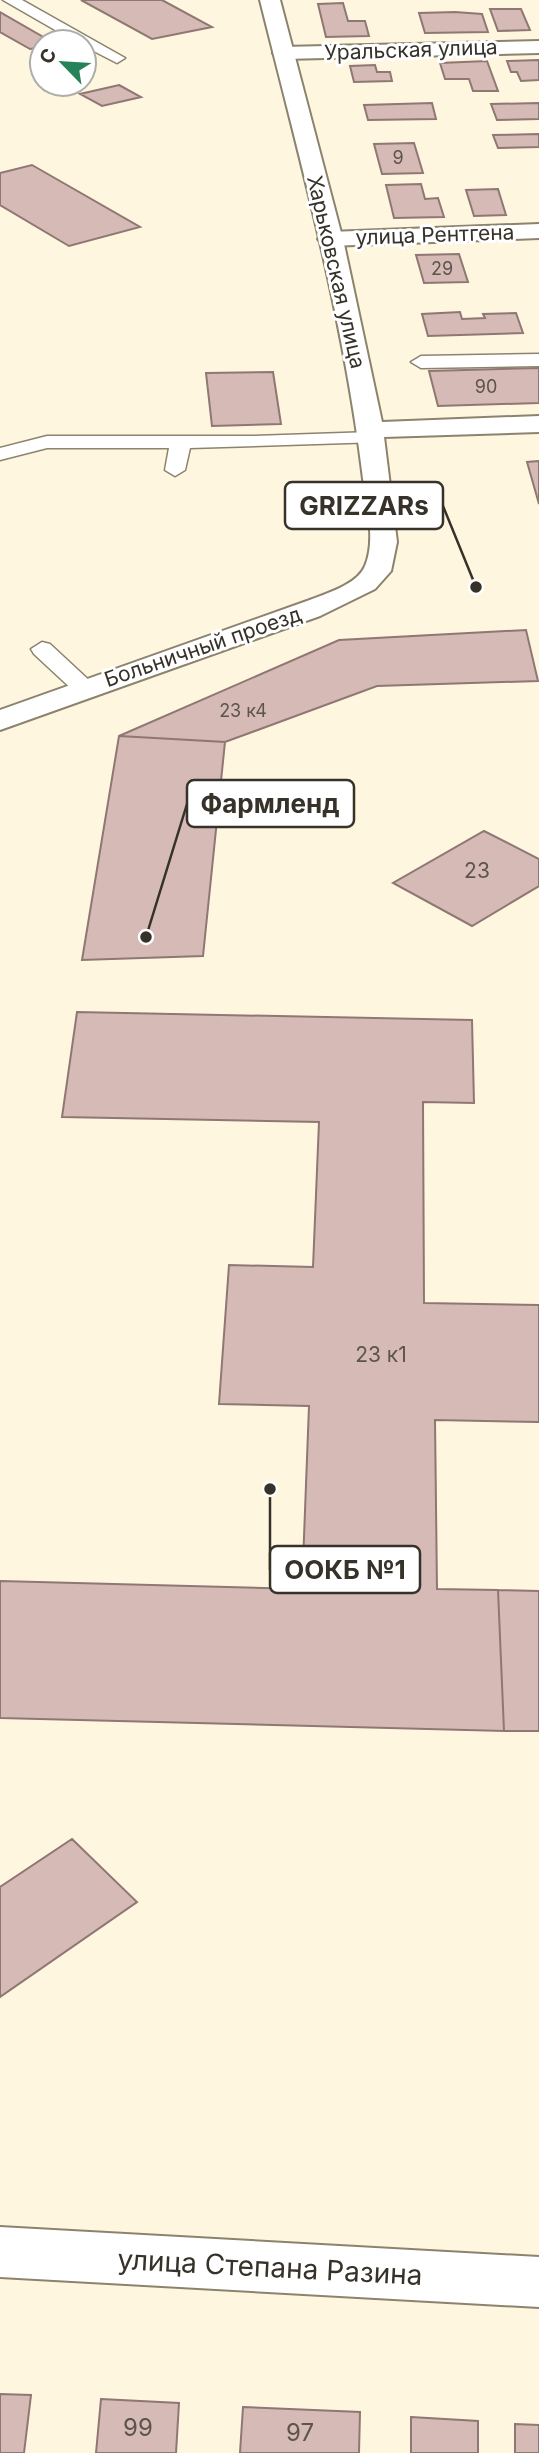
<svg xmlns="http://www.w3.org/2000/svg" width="539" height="2453" font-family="Inter,sans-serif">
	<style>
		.building { fill: #d5bab6; stroke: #8f7773; stroke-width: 2 }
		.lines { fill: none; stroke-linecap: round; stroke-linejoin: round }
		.service-casing { stroke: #8c836f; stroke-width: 3 }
		.minor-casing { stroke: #8c836f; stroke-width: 4 }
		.tertiary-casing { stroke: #8c836f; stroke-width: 4 }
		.secondary-casing { stroke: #8c836f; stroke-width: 4 }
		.service { fill: #fff; fill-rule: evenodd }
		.minor { fill: #fff; fill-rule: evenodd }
		.tertiary { fill: #fff; fill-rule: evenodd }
		.secondary { fill: #fff; fill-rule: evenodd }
		.labels { text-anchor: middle; stroke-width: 6; stroke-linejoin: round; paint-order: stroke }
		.far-number-label { font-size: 18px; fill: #5e544d }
		.far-street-label { font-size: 21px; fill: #36322a; stroke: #fff }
		.number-label { font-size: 21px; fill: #5e544d }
		.near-number-label { font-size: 24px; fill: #5e544d }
		.near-street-label { font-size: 28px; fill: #36322a; stroke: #fff }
		.leader { fill: none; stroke: #36322a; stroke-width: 2.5 }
		.callout-dot { fill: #36322a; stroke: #fff; stroke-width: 2.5 }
		.callout { fill: #fff; stroke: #36322a; stroke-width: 2.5 }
		.callout-label { font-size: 26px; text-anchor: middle; font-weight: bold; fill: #36322a }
	</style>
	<rect width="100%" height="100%" fill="#fff6df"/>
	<path class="building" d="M 81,0 L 162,0 L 212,27 L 152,39 Z
		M 343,3 L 348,21 L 365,21 L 369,36 L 326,37 L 318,4 Z
		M 490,9 L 521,9 L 530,30 L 498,31 Z
		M 0,12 L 52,42 L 42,42 L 42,47 L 30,49 L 0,32 Z
		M 455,12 L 482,14 L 488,32 L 425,33 L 419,13 Z
		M 539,60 L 539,80 L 521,81 L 517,72 L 511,72 L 507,61 Z
		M 487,61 L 498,91 L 473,91 L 469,79 L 445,79 L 440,63 Z
		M 375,65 L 377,72 L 390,72 L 392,81 L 354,82 L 350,66 Z
		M 119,85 L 141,97 L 102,106 L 80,94 Z
		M 432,103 L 436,119 L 368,120 L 364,105 Z
		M 539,103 L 539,119 L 497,120 L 491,104 Z
		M 539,134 L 539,147 L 498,148 L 493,135 Z
		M 414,143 L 423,173 L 382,174 L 374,144 Z
		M 32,165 L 140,227 L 69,246 L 0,205 L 0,173 Z
		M 421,184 L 425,199 L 438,198 L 444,217 L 394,218 L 386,185 Z
		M 498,189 L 506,215 L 474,216 L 466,190 Z
		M 459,254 L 468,282 L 424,283 L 416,255 Z
		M 460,312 L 462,319 L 485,318 L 483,314 L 516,313 L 523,333 L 428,336 L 422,314 Z
		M 539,368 L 539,403 L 438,406 L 429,371 Z
		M 273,372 L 281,424 L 212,426 L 206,373 Z
		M 539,461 L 539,504 L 527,462 Z
		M 526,630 L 538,681 L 377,686 L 225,742 L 119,736 L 339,640 Z
		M 119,736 L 225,742 L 203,956 L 82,960 Z
		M 484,831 L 539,859 L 539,886 L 472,926 L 393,883 Z
		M 77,1012 L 472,1020 L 474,1103 L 423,1102 L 424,1303 L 539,1305 L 539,1422 L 435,1420 L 437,1589 L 498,1590 L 504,1731 L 0,1718 L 0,1581 L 302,1589 L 309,1406 L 219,1404 L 229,1265 L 313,1267 L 319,1122 L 62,1117 Z
		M 498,1590 L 539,1591 L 539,1731 L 504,1731 Z
		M 72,1839 L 137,1902 L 0,1997 L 0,1887 Z
		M 0,2394 L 31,2395 L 24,2453 L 0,2453 Z
		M 101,2399 L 179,2403 L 176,2453 L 96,2453 Z
		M 243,2407 L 360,2412 L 359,2453 L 240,2453 Z
		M 411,2417 L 478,2421 L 478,2453 L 411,2453 Z
		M 515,2424 L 539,2425 L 539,2453 L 515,2453 Z"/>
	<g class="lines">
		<defs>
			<path id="service" d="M 3,0 L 22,0 L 125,58 L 117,63 L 84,46 L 84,42 L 76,42 Z
				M 539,354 L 539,366 L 421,368 L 411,362 L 421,356 Z
				M 372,432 L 382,438 L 379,442 L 190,448 L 185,470 L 175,476 L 165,470 L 169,448 L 47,448 L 0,460 L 0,448 L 47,436 L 254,436 Z
				M 42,642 L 50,644 L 92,683 L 96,688 L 92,693 L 76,693 L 34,654 L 31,649 Z"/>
			<path id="minor" d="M 539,41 L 539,53 L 283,59 L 273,53 L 283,47 Z
				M 539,224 L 539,238 L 330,246 L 322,244 L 318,239 L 322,234 L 330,232 Z"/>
			<path id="tertiary" d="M 260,0 L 280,0 L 344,244 L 382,422 L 539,416 L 539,432 L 384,437 L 397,542 L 391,571 L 375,589 L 320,616 L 0,730 L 0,710 L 307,601 C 325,594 357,585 365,566 C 377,538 365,500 362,471 C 342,311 299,156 260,0 Z"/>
			<path id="secondary" d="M 0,2227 L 539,2257 L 539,2307 L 0,2277 Z"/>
		</defs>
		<use href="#service" class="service-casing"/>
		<use href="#minor" class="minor-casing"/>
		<use href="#tertiary" class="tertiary-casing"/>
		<use href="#secondary" class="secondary-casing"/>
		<use href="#service" class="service"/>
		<use href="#minor" class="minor"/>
		<use href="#tertiary" class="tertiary"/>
		<use href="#secondary" class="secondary"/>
	</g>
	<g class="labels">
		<g class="far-number-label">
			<text x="398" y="164">9</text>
			<text x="442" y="275">29</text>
			<text x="486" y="393">90</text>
			<text x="243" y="717">23 к4</text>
		</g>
		<g class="far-street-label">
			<text transform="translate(411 50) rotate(-2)" y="7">Уральская улица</text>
			<text transform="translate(435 235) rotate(-2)" y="7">улица Рентгена</text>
			<text transform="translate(336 272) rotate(77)" y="7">Харьковская улица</text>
			<text transform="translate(203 647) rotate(-19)" y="7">Больничный проезд</text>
		</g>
		<g class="number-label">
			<text x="477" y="878">23</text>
			<text x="381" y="1362">23 к1</text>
		</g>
		<g class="near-number-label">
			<text x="138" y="2436">99</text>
			<text x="300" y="2441">97</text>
		</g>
		<g class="near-street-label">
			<text transform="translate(270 2267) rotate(3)" y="10">улица Степана Разина</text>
		</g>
	</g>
	<path class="leader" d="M476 587L443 506M146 937L187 804M270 1489L270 1570"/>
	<g class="callout-dot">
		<circle cx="476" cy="587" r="7"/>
		<circle cx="146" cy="937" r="7"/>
		<circle cx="270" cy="1489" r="7"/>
	</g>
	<g class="callout">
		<rect x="285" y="482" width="158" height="47" rx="7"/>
		<rect x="187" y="780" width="167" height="47" rx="7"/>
		<rect x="270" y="1546" width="150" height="47" rx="7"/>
	</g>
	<g class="callout-label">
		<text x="364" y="515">GRIZZARs</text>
		<text x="270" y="813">Фармленд</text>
		<text x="345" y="1579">ООКБ №1</text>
	</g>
	<g transform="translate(63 63) rotate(295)"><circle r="33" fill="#ffffff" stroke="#afadaa" stroke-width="2"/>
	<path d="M0-5L12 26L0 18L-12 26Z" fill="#25835a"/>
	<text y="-10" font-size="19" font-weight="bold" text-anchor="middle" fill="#36322a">С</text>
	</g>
</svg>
